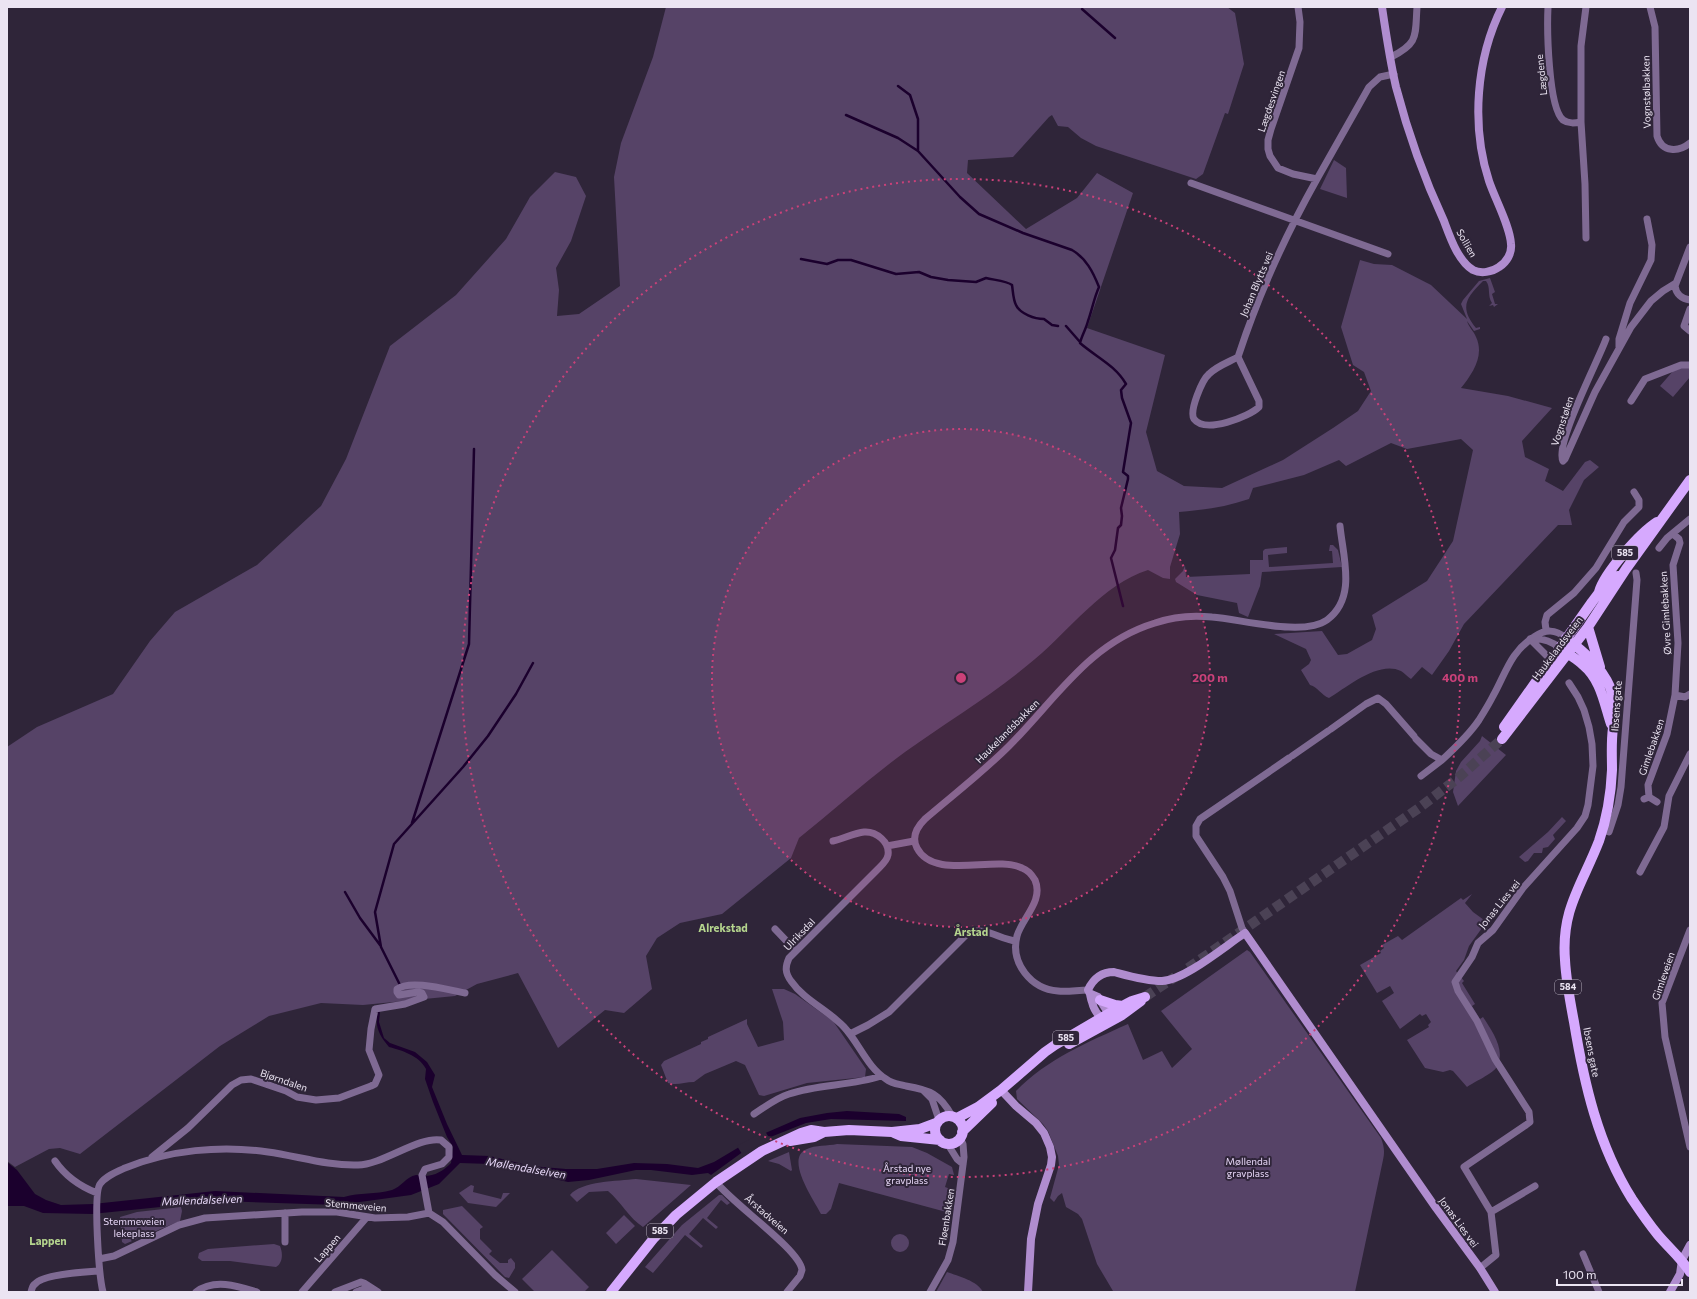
<svg xmlns="http://www.w3.org/2000/svg" width="1697" height="1299" font-family="Commissioner,sans-serif">
	<style>
		.green { fill: #564367 }
		.water { fill: #1b002d }
		.pier { fill: #2f2539 }
		.lines { fill: none; stroke-linecap: round; stroke-linejoin: round }
		.stream { stroke: #1b002d; stroke-width: 2.5 }
		.primary-tunnel { stroke: #4b4255; stroke-width: 10; stroke-dasharray: 10 5; stroke-linecap: butt }
		.street { stroke: #7f6a93; stroke-width: 7 }
		.secondary { stroke: #b08dcf; stroke-width: 8 }
		.primary { stroke: #d6a9fe; stroke-width: 10 }
		.ring { fill: none; stroke: #ca4179; stroke-width: 2; stroke-dasharray: 2 4 }
		.labels { text-anchor: middle; stroke-width: 4; stroke-linejoin: round; paint-order: stroke }
		.shield { fill: #2f2539; stroke: #b3abba; stroke-width: 1 }
		.shield-label { font-size: 9px; font-weight: bold; fill: #ebe4f2 }
		.street-label { font-size: 10px; fill: #ebe4f2; stroke: #2f2539 }
		.park-label { font-size: 10px; fill: #e6d6f6; stroke: #2f2539 }
		.neighbourhood-label { font-size: 11px; font-weight: bold; fill: #b5d58e; stroke: #2f2539 }
		.water-label { font-size: 11px; font-style: italic; fill: #eadafb; stroke: #2f2539 }
		.centre { fill: #ca4179; stroke: #2f2539; stroke-width: 2 }
		.ring-label { font-size: 12px; text-anchor: middle; font-weight: bold; fill: #ca4179; stroke: #2f2539; stroke-width: 4; stroke-linejoin: round; paint-order: stroke }
	</style>
	<rect width="100%" height="100%" fill="#2f2539"/>
	<path class="green" d="M 666,7 L 1227,7 L 1235,13 L 1244,64 L 1228,114 L 1225,113 L 1203,174 L 1196,179 L 1096,146 L 1081,138 L 1068,127 L 1058,126 L 1052,115 L 1049,117 L 1013,157 L 968,160 L 967,173 L 1026,229 L 1077,198 L 1097,173 L 1133,193 L 1087,328 L 1165,355 L 1146,432 L 1157,471 L 1184,486 L 1222,488 L 1283,460 L 1333,428 L 1358,411 L 1371,391 L 1364,372 L 1353,365 L 1341,327 L 1360,260 L 1374,264 L 1392,265 L 1431,285 L 1467,319 L 1461,304 L 1463,300 L 1479,281 L 1490,278 L 1495,292 L 1492,294 L 1495,304 L 1498,304 L 1494,307 L 1493,305 L 1489,306 L 1492,303 C 1487,296 1491,287 1486,281 L 1483,281 C 1466,298 1459,307 1476,328 L 1480,327 L 1480,329 L 1474,331 L 1467,321 C 1469,328 1474,331 1476,337 C 1485,356 1472,374 1461,388 L 1508,396 L 1552,408 L 1522,441 L 1525,457 L 1549,469 L 1545,481 L 1563,491 L 1585,462 L 1590,460 L 1599,467 L 1584,480 L 1569,510 L 1572,525 L 1558,525 L 1464,624 L 1449,651 L 1432,675 L 1422,667 L 1411,679 C 1408,677 1404,673 1401,671 C 1379,660 1347,687 1329,698 C 1321,695 1318,687 1310,685 L 1301,670 L 1309,664 L 1311,660 L 1306,649 L 1274,634 L 1322,631 L 1338,655 L 1347,654 L 1372,640 L 1376,629 L 1372,615 L 1427,581 L 1453,541 L 1473,450 L 1461,439 L 1407,449 L 1391,443 L 1346,466 L 1339,460 L 1304,475 L 1253,488 L 1249,499 C 1226,507 1203,510 1179,512 L 1180,534 L 1170,567 L 1170,579 L 1163,578 L 1148,570 C 1103,584 1070,630 1035,659 C 994,694 948,721 905,752 C 868,779 834,810 799,838 L 791,858 L 722,914 L 680,923 L 657,938 L 646,956 L 652,989 L 624,1013 L 605,1010 L 558,1048 L 518,973 L 477,984 L 455,996 L 363,1005 L 321,1003 L 269,1016 L 220,1046 L 80,1154 L 60,1148 L 49,1149 L 15,1167 L 7,1161 L 7,747 L 37,727 L 113,694 L 150,641 L 175,612 L 257,565 L 321,506 L 346,459 L 390,346 L 456,295 L 506,239 L 530,197 L 555,172 L 576,177 L 586,196 L 571,241 L 556,268 L 559,290 L 557,316 L 579,314 L 620,286 L 614,177 L 621,143 L 653,57 Z
		M 1334,160 L 1346,168 L 1347,198 L 1320,189 Z
		M 1684,367 L 1689,368 L 1690,377 L 1673,397 L 1660,386 L 1673,371 Z
		M 1330,545 L 1333,545 L 1338,550 L 1342,567 L 1262,572 L 1260,586 L 1248,617 L 1239,613 L 1237,603 L 1197,595 L 1176,582 L 1175,579 L 1183,571 L 1185,565 L 1186,577 L 1250,574 L 1250,560 L 1263,560 L 1263,551 L 1265,549 L 1287,547 L 1287,553 L 1268,555 L 1269,567 L 1333,563 L 1332,551 L 1329,551 Z
		M 1482,736 L 1506,755 L 1458,806 L 1453,792 L 1456,771 L 1461,762 L 1480,741 Z
		M 1562,817 L 1566,821 L 1553,835 L 1555,839 L 1548,847 L 1543,848 L 1542,853 L 1534,853 L 1528,861 L 1525,862 L 1519,857 L 1548,832 Z
		M 1472,894 L 1465,903 L 1473,912 L 1484,920 L 1482,928 L 1469,946 L 1464,960 L 1456,971 L 1464,981 L 1462,983 L 1475,1004 L 1472,1006 L 1480,1019 L 1483,1017 C 1492,1031 1507,1051 1496,1068 C 1492,1074 1474,1082 1467,1087 L 1453,1071 L 1450,1070 L 1443,1072 L 1425,1068 L 1407,1040 L 1429,1027 L 1428,1025 L 1431,1022 L 1426,1014 L 1422,1016 L 1420,1014 L 1400,1029 L 1382,1001 L 1394,993 L 1390,986 L 1377,993 L 1360,965 L 1381,953 L 1380,951 L 1384,948 L 1382,945 L 1398,936 L 1402,940 L 1461,898 L 1463,900 Z
		M 1247,950 L 1250,952 L 1381,1138 C 1384,1146 1385,1152 1383,1160 L 1355,1292 L 1118,1292 L 1113,1291 L 1097,1264 L 1082,1219 L 1078,1214 L 1066,1207 L 1062,1193 L 1058,1196 L 1054,1202 L 1050,1198 L 1059,1165 L 1058,1156 L 1048,1131 L 1043,1124 L 1017,1099 L 1016,1091 C 1047,1059 1088,1042 1128,1024 L 1143,1060 L 1162,1051 L 1172,1068 L 1192,1049 L 1161,1011 Z
		M 772,989 L 784,989 L 795,994 L 833,1021 L 866,1069 L 865,1077 L 807,1083 L 764,1096 L 759,1095 L 745,1065 L 736,1061 L 705,1074 L 694,1082 C 684,1082 677,1086 668,1083 L 661,1065 L 664,1061 L 701,1044 L 701,1042 L 708,1039 L 708,1037 L 747,1019 L 747,1024 L 758,1047 L 784,1040 L 783,1022 Z
		M 837,1144 L 912,1147 L 927,1153 L 952,1167 L 954,1175 L 949,1174 L 945,1187 L 953,1190 L 950,1213 L 839,1183 L 831,1209 L 826,1214 L 821,1214 C 814,1200 784,1158 807,1149 C 815,1145 828,1146 837,1144 Z
		M 789,1152 L 792,1170 L 791,1171 L 779,1164 L 768,1161 Z
		M 636,1179 L 691,1185 L 643,1227 C 629,1218 621,1202 608,1191 L 589,1192 L 577,1202 L 570,1195 C 581,1181 618,1181 636,1179 Z
		M 471,1185 L 474,1186 L 473,1192 L 501,1199 L 503,1193 L 510,1193 L 496,1207 L 468,1203 L 459,1193 Z
		M 719,1195 L 722,1195 L 730,1203 L 727,1205 L 721,1200 L 707,1218 L 718,1227 L 716,1229 L 703,1218 L 689,1234 L 703,1246 L 701,1248 L 685,1235 L 653,1273 L 645,1267 L 682,1225 Z
		M 462,1206 L 483,1227 L 480,1229 L 480,1239 L 492,1251 L 489,1254 L 500,1263 L 508,1263 L 508,1260 L 511,1258 L 515,1263 L 515,1268 L 509,1278 L 505,1277 L 443,1214 L 443,1210 Z
		M 181,1207 L 182,1211 L 180,1221 L 125,1244 L 122,1242 L 120,1217 L 137,1212 Z
		M 624,1215 L 635,1226 L 616,1244 L 606,1233 Z
		M891 1243a9 9 0 1 1 18 0a9 9 0 1 1-18 0Z
		M 274,1244 L 280,1246 C 283,1253 283,1263 276,1267 L 230,1261 L 202,1261 L 198,1258 L 199,1253 L 208,1249 Z
		M 552,1250 L 589,1287 L 584,1292 L 535,1292 L 522,1279 Z
		M 947,1272 C 958,1276 978,1281 983,1292 L 936,1292 Z"/>
	<path class="water" d="M 378,1012 L 380,1012 L 379,1022 L 384,1038 L 390,1043 L 415,1052 L 427,1062 L 435,1075 L 432,1087 L 447,1124 L 462,1155 L 490,1156 L 531,1166 L 566,1169 L 597,1169 L 634,1163 L 667,1164 L 698,1168 L 714,1162 L 756,1137 L 800,1118 L 827,1113 L 847,1111 L 899,1114 L 906,1117 L 906,1121 L 831,1119 L 806,1123 L 773,1136 L 744,1151 L 711,1175 L 708,1173 L 692,1175 L 651,1170 L 636,1170 L 589,1180 L 568,1182 L 490,1164 L 460,1163 L 439,1184 L 411,1195 L 338,1205 L 219,1201 L 92,1214 L 43,1213 L 24,1206 L 7,1206 L 7,1162 L 17,1170 L 35,1194 L 46,1200 L 61,1205 L 93,1204 L 215,1191 L 344,1197 C 360,1192 375,1195 392,1190 C 401,1187 406,1177 416,1175 C 420,1175 417,1176 421,1176 C 434,1177 443,1171 451,1163 L 453,1147 L 447,1137 L 433,1102 L 425,1079 L 426,1069 C 419,1055 400,1050 389,1047 C 380,1036 374,1027 378,1012 Z"/>
	<path class="pier" d="M 765,1131 L 768,1136 L 774,1137 L 742,1154 L 737,1146 Z"/>
	<g class="lines">
		<path class="stream" d="M 1082,9 L 1115,38
			M 898,86 L 910,95 L 918,119 L 918,150
			M 846,115 L 898,138 L 918,151 L 960,197 L 979,214 L 1023,233 L 1072,250 C 1086,258 1093,272 1099,287 C 1094,298 1092,310 1088,321 C 1086,329 1082,335 1080,343 C 1096,357 1115,365 1126,384 L 1121,390 L 1122,398 L 1131,423 L 1123,472 L 1128,476 L 1128,479 L 1121,508 L 1122,516 L 1121,525 L 1118,528 L 1115,550 L 1111,558 L 1123,606
			M 801,259 L 827,264 L 838,260 L 851,260 L 896,274 L 919,272 L 931,277 L 948,280 L 976,282 L 986,278 C 994,280 1007,281 1012,285 C 1013,291 1013,299 1016,305 C 1020,314 1035,319 1044,319 L 1052,325 L 1058,326
			M 1066,326 L 1080,342
			M 412,823 L 469,644 L 474,449
			M 345,892 L 360,918 L 380,945
			M 400,985 L 381,947 L 375,912 L 394,844 L 463,767 L 488,736 L 516,694 L 533,663"/>
		<path class="primary-tunnel" d="M 1188,968 L 1419,808 L 1458,778 L 1502,739
			M 1145,997 L 1175,977"/>
		<path class="street" d="M 1298,7 L 1300,22 L 1299,48 L 1271,129 L 1268,140 L 1268,149 L 1270,156 L 1278,168 L 1293,174 L 1317,179 L 1369,87 L 1380,77 L 1394,74
			M 1548,7 C 1547,28 1548,107 1563,120 C 1569,124 1575,123 1581,122 L 1581,46 L 1586,7
			M 1650,7 L 1655,27 L 1657,136 C 1662,153 1679,152 1690,143
			M 1391,57 C 1419,43 1415,36 1417,7
			M 1581,122 L 1585,184 L 1586,238
			M 1191,183 L 1388,254
			M 1690,247 L 1675,286 C 1676,294 1682,299 1690,300
			M 1690,309 L 1684,326 L 1690,331
			M 1619,347 L 1619,339 L 1630,303 L 1651,260 L 1652,245 L 1647,219
			M 1238,357 L 1259,401 L 1259,407 C 1249,417 1205,434 1194,419 C 1189,411 1202,380 1209,374 C 1217,366 1229,362 1238,357 Z
			M 1238,357 C 1258,296 1285,236 1317,179
			M 1631,401 L 1645,379 L 1681,365 L 1690,365
			M 1563,461 L 1565,459 L 1595,392 L 1631,327 L 1651,301 L 1663,291 L 1676,283
			M 1563,461 C 1554,445 1599,359 1606,339
			M 1659,548 L 1667,538 L 1690,519
			M 1546,630 L 1545,622 L 1547,615 L 1574,593 L 1596,568 L 1624,522 L 1639,507 L 1639,500 L 1634,492
			M 1530,639 L 1551,660
			M 1531,639 C 1542,638 1551,641 1560,648
			M 1675,695 L 1685,697 L 1690,694
			M 1331,729 L 1366,704 L 1378,698 L 1386,704 L 1414,736
			M 1416,739 L 1431,754 L 1442,760 C 1455,748 1469,735 1479,720 C 1484,712 1489,704 1493,696 C 1506,673 1510,652 1534,637 C 1546,629 1555,629 1566,638
			M 1292,756 L 1328,731
			M 1421,776 L 1442,760
			M 1649,797 L 1648,785 L 1667,734 L 1675,695 L 1678,643 L 1673,565 L 1680,543 L 1679,539 L 1673,534
			M 1644,799 L 1649,797 L 1657,802
			M 1602,830 L 1609,832 L 1618,805 L 1621,787 L 1637,580 L 1636,573
			M 833,841 C 843,839 854,833 864,832 C 876,831 890,842 888,855 C 887,861 881,866 877,870 L 789,958 C 785,967 785,973 791,981 C 804,1000 828,1010 844,1027 C 859,1043 867,1067 886,1079 C 892,1084 899,1084 906,1086 C 930,1090 940,1094 952,1116
			M 887,846 L 914,841
			M 1640,872 L 1664,827 L 1669,796 L 1690,754
			M 775,929 L 796,951
			M 1690,930 L 1662,1003 L 1665,1037 L 1690,1147
			M 1245,933 L 1242,928 L 1230,891 L 1223,877 L 1196,836 L 1196,826 L 1200,819 L 1289,758
			M 1088,990 C 1078,990 1068,992 1058,991 C 1031,989 1010,963 1017,936 C 1022,918 1044,901 1035,880 C 1032,875 1028,870 1022,868 C 995,855 934,881 917,848 C 911,837 917,827 925,819 C 953,795 983,772 1009,746 C 1056,699 1089,643 1155,623 C 1172,617 1193,615 1212,617 C 1241,619 1303,637 1327,620 C 1357,598 1343,557 1340,526
			M 850,1034 L 868,1025 L 889,1012 L 968,933 C 985,926 999,939 1016,941
			M 923,1090 L 932,1099 L 939,1120
			M 754,1114 C 765,1107 776,1098 789,1094 C 819,1084 851,1086 881,1076
			M 947,1143 L 957,1159 L 963,1164
			M 152,1157 L 188,1128 L 232,1085 L 241,1080 L 251,1079 L 286,1091 L 297,1097 L 316,1100 L 339,1098 L 371,1086 L 375,1084 L 379,1075 L 369,1050 L 371,1029 L 375,1009 L 405,1004 L 424,997 L 422,993 L 418,992 L 399,995 L 397,992 L 397,989 C 411,979 448,990 465,993
			M 55,1161 C 66,1177 79,1186 97,1193
			M 716,1182 C 733,1204 800,1250 802,1270 L 800,1276 L 787,1292
			M 1491,1212 L 1535,1186
			M 285,1242 L 285,1213
			M 1583,1254 L 1599,1292
			M 99,1259 L 114,1256 L 179,1225 L 205,1218 L 302,1212 L 337,1212 L 375,1218 L 408,1217 L 429,1213 L 443,1222 L 495,1275 L 515,1292
			M 1480,1268 L 1496,1255 L 1491,1212 L 1464,1167 L 1526,1125 L 1530,1122 L 1529,1112 L 1495,1059 L 1477,1021 L 1458,991 L 1455,982 L 1472,957 L 1478,943 L 1493,930 L 1523,888 L 1577,828 L 1585,816 L 1588,805 L 1593,766 L 1592,744 L 1589,727 L 1584,710 L 1578,697 L 1569,683
			M 31,1292 C 32,1289 32,1286 35,1284 C 43,1274 86,1272 99,1271
			M 103,1292 C 99,1277 93,1194 100,1184 C 106,1176 116,1172 125,1168 C 169,1150 221,1145 268,1152 C 297,1156 328,1166 358,1165 C 382,1165 419,1136 441,1140 L 449,1147 L 449,1157 L 442,1164 L 425,1169 L 422,1175 L 429,1213
			M 196,1292 C 214,1278 238,1286 257,1292
			M 302,1292 L 367,1217
			M 335,1292 L 361,1282 L 364,1283 L 378,1292
			M 356,1292 L 364,1289 L 373,1289
			M 930,1292 L 948,1260 L 953,1242 L 964,1157 L 963,1144 L 960,1138"/>
		<path class="secondary" d="M 1382,7 C 1386,34 1390,61 1396,87 C 1408,133 1424,178 1444,221 C 1450,237 1458,261 1473,270 C 1481,274 1492,272 1499,267 C 1507,262 1512,253 1511,244 C 1510,226 1495,199 1489,181 C 1471,126 1476,59 1502,7
			M 1091,994 L 1098,997 L 1109,1014 L 1107,1023 C 1100,1018 1094,1011 1092,1002 C 1090,997 1091,994 1088,990 C 1093,979 1102,972 1114,972 C 1129,976 1146,981 1162,981 C 1185,980 1225,946 1245,933 L 1436,1208 L 1480,1268 L 1495,1292
			M 1001,1090 L 1016,1106 L 1036,1123 L 1044,1133 L 1050,1147 L 1052,1157 L 1051,1165 L 1038,1204 L 1031,1239 L 1028,1292
			M 1670,1292 L 1680,1274 L 1682,1260 L 1690,1245"/>
		<path class="primary" d="M 1599,592 C 1604,573 1640,533 1657,522
			M 1588,627 L 1600,667
			M 1566,638 C 1584,652 1601,666 1610,687 C 1616,701 1614,713 1613,728 C 1611,742 1612,756 1612,770 C 1611,794 1607,818 1599,841 C 1582,885 1561,909 1565,960 C 1566,980 1570,1001 1574,1022 C 1584,1083 1598,1145 1632,1199 C 1640,1211 1649,1224 1658,1235 C 1669,1248 1681,1258 1690,1272
			M 1563,650 C 1569,655 1577,659 1583,665 C 1601,680 1604,703 1611,724
			M 1504,727 L 1592,602 L 1598,594 L 1618,576
			M 1502,739 L 1588,627 L 1626,569 L 1690,480
			M 1100,1000 L 1115,1005 L 1123,1006
			M 1069,1044 L 1122,1015 L 1141,1001
			M935 1130a14 14 0 1 1 28 0a14 14 0 1 1-28 0Z
			M 957,1118 L 978,1107 L 1001,1090 L 1045,1052 L 1055,1045 L 1113,1011 L 1132,1001 L 1145,997
			M 962,1132 L 992,1103
			M 894,1133 L 901,1136 L 940,1140
			M 790,1141 L 814,1137 L 824,1132
			M 611,1292 L 654,1238 L 676,1215 L 716,1182 L 762,1151 L 801,1133 L 811,1130 L 824,1132 L 849,1130 L 892,1132 L 920,1129 L 936,1123"/>
	</g>
	<circle cx="961" cy="678" r="249" fill="#ca4179" fill-opacity=".12"/>
	<g class="ring">
		<circle cx="961" cy="678" r="249"/>
		<circle cx="961" cy="678" r="499"/>
	</g>
	<g class="labels">
		<g class="shield">
			<rect x="1612" y="546" width="26" height="14" rx="3"/>
			<rect x="1555" y="980" width="26" height="14" rx="3"/>
			<rect x="1053" y="1031" width="26" height="14" rx="3"/>
			<rect x="647" y="1224" width="26" height="14" rx="3"/>
		</g>
		<g class="shield-label">
			<text x="1625" y="556">585</text>
			<text x="1568" y="990">584</text>
			<text x="1066" y="1041">585</text>
			<text x="660" y="1234">585</text>
		</g>
		<g class="street-label">
			<text transform="translate(1541 75) rotate(-96)" y="4">Lægdene</text>
			<text transform="translate(1646 92) rotate(-91)" y="4">Vognstølbakken</text>
			<text transform="translate(1271 101) rotate(-71)" y="4">Lægdesvingen</text>
			<text transform="translate(1467 243) rotate(60)" y="4">Sollien</text>
			<text transform="translate(1256 284) rotate(-67)" y="4">Johan Blytts vei</text>
			<text transform="translate(1562 421) rotate(-72)" y="4">Vognstølen</text>
			<text transform="translate(1665 613) rotate(-93)" y="4">Øvre Gimlebakken</text>
			<text transform="translate(1557 648) rotate(-53)" y="4">Haukelandsveien</text>
			<text transform="translate(1616 706) rotate(-86)" y="4">Ibsens gate</text>
			<text transform="translate(1007 731) rotate(-45)" y="4">Haukelandsbakken</text>
			<text transform="translate(1651 747) rotate(-71)" y="4">Gimlebakken</text>
			<text transform="translate(1499 904) rotate(-51)" y="4">Jonas Lies vei</text>
			<text transform="translate(799 934) rotate(-46)" y="4">Ulriksdal</text>
			<text transform="translate(1663 976) rotate(-71)" y="4">Gimleveien</text>
			<text transform="translate(1592 1052) rotate(79)" y="4">Ibsens gate</text>
			<text transform="translate(284 1080) rotate(19)" y="4">Bjørndalen</text>
			<text transform="translate(356 1205) rotate(5)" y="4">Stemmeveien</text>
			<text transform="translate(767 1214) rotate(41)" y="4">Årstadveien</text>
			<text transform="translate(946 1217) rotate(-81)" y="4">Fløenbakken</text>
			<text transform="translate(1459 1222) rotate(54)" y="4">Jonas Lies vei</text>
			<text transform="translate(327 1248) rotate(-49)" y="4">Lappen</text>
		</g>
		<g class="park-label">
			<text x="1248" y="1165">Møllendal<tspan x="1248" dy="12">gravplass</tspan></text>
			<text x="907" y="1172">Årstad nye<tspan x="907" dy="12">gravplass</tspan></text>
			<text x="134" y="1225">Stemmeveien<tspan x="134" dy="12">lekeplass</tspan></text>
		</g>
		<g class="neighbourhood-label">
			<text x="723" y="932">Alrekstad</text>
			<text x="971" y="936">Årstad</text>
			<text x="48" y="1245">Lappen</text>
		</g>
		<g class="water-label">
			<text transform="translate(526 1168) rotate(10)" y="4">Møllendalselven</text>
			<text transform="translate(202 1200) rotate(-2)" y="4">Møllendalselven</text>
		</g>
	</g>
	<circle cx="961" cy="678" r="6" class="centre"/>
	<g class="ring-label">
		<text x="1210" y="682">200 m</text>
		<text x="1460" y="682">400 m</text>
	</g>
	<rect width="1697" height="1299" fill="none" stroke="#ebe4f2" stroke-width="16"/>
	<path d="M1557 1279v6h125v-6" fill="none" stroke="#ebe4f2" stroke-width="2"/>
	<text x="1563" y="1279" font-size="12" fill="#ebe4f2" stroke="#2f2539" stroke-width="3" paint-order="stroke">100 m</text>
</svg>
